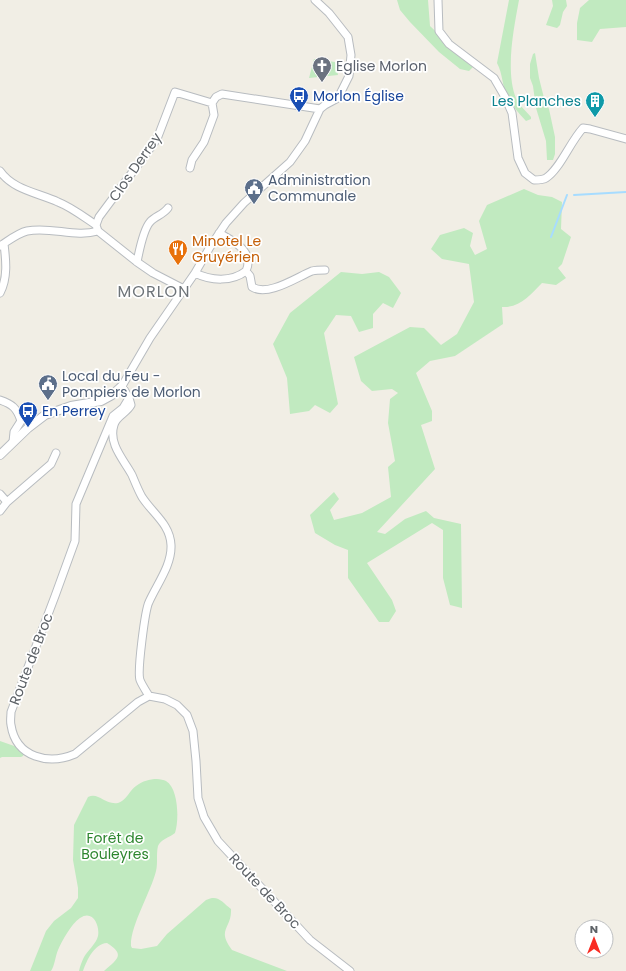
<svg xmlns="http://www.w3.org/2000/svg" width="626" height="971" font-family="Poppins,sans-serif">
	<style>
		.green { fill: #c1eac0 }
		.lines { fill: none; stroke-linecap: round; stroke-linejoin: round }
		.stream { stroke: #a7dcff; stroke-width: 2 }
		.minor-casing { stroke: #b8bcc0; stroke-width: 9 }
		.tertiary-casing { stroke: #b8bcc0; stroke-width: 10 }
		.minor { stroke: #fff; stroke-width: 7 }
		.tertiary { stroke: #fff; stroke-width: 8 }
		.labels { text-anchor: middle; stroke-width: 3.5; stroke-linejoin: round; paint-order: stroke }
		.worship-label { font-size: 14px; fill: #5b616d; stroke: #fff; text-anchor: start }
		.transit-label { font-size: 14px; fill: #164399; stroke: #fff; text-anchor: start }
		.culture-label { font-size: 14px; fill: #0d838f; stroke: #fff; text-anchor: end }
		.street-label { font-size: 14px; fill: #5d6267; stroke: #fff }
		.service-label { font-size: 14px; fill: #4e5e75; stroke: #fff; text-anchor: start }
		.food-label { font-size: 14px; fill: #c56008; stroke: #fff; text-anchor: start }
		.park-label { font-size: 14px; fill: #2d862e; stroke: #fff }
		.quarter-label { font-size: 16px; letter-spacing: 1px; fill: #6e7479; stroke: #fff }
	</style>
	<rect width="100%" height="100%" fill="#f1eee5"/>
	<path class="green" d="M 397,0 L 428,0 L 430,26 L 473,67 L 469,71 L 460,69 L 439,52 L 410,22 L 400,10 Z
		M 509,0 L 519,0 C 514,27 505,71 516,98 C 519,105 526,111 531,117 L 531,119 L 526,121 C 518,113 512,105 507,96 C 502,86 503,74 497,63 Z
		M 552,0 L 566,0 L 567,6 L 563,12 L 560,25 L 557,28 L 546,25 L 553,6 Z
		M 589,0 L 626,0 L 626,27 L 600,29 L 592,42 L 577,40 L 577,23 L 580,8 Z
		M 535,53 L 539,78 L 545,102 L 549,109 L 555,137 L 555,154 L 553,160 L 547,160 L 546,141 L 536,108 L 533,86 L 530,78 L 530,64 L 533,54 Z
		M 314,59 L 335,62 L 338,75 L 309,78 Z
		M 524,189 L 538,195 L 552,197 L 562,202 L 561,229 L 571,237 L 562,264 L 558,268 L 566,278 L 556,285 L 542,283 C 530,295 520,308 502,307 L 503,324 L 455,356 L 430,361 L 416,373 L 432,411 L 432,421 L 421,425 L 435,469 L 377,532 L 385,534 L 405,519 L 426,511 L 434,518 L 461,524 L 462,608 L 450,605 L 443,578 L 443,530 L 432,523 L 367,563 L 392,600 L 396,611 L 389,622 L 379,622 L 348,578 L 348,550 L 335,545 L 315,533 L 310,515 L 334,492 L 339,499 L 330,510 L 334,520 L 362,513 L 391,497 L 388,467 L 395,461 L 388,423 L 390,399 L 398,393 L 392,389 L 372,391 L 361,381 L 354,357 L 410,327 L 424,328 L 441,345 L 457,334 L 474,302 L 469,264 L 442,259 L 431,249 L 440,235 L 464,228 L 473,233 L 470,246 L 475,255 L 487,249 L 479,221 L 487,205 Z
		M 341,272 L 362,274 L 379,272 L 389,277 L 401,293 L 393,308 L 383,303 L 373,314 L 373,328 L 359,332 L 351,316 L 336,315 L 324,333 L 338,404 L 330,413 L 315,405 L 309,411 L 290,414 L 287,378 L 273,344 L 290,313 Z
		M 0,741 L 17,747 L 24,753 L 23,756 L 21,757 L 2,757 L 0,758 Z
		M 157,779 C 160,779 164,780 166,781 C 179,789 179,821 175,833 C 170,837 160,840 158,846 C 156,854 158,863 156,871 C 151,892 130,926 131,946 L 132,948 L 141,949 L 157,946 L 167,934 L 206,900 C 218,894 222,902 231,909 C 232,929 216,929 232,950 L 287,971 L 104,971 C 117,959 126,955 107,943 C 94,944 87,960 83,971 L 79,971 C 80,966 82,961 84,957 C 88,950 96,944 98,936 C 100,926 93,909 80,918 C 71,924 62,941 58,950 C 55,957 55,965 51,971 L 30,971 L 46,931 L 54,921 L 71,908 L 78,898 L 78,888 L 73,860 L 74,825 L 88,797 C 99,792 104,805 118,803 C 126,801 130,790 136,786 C 143,781 149,779 157,779 Z"/>
	<g class="lines">
		<path class="stream" d="M 574,195 L 626,192
			M 551,237 L 567,195"/>
		<defs>
			<path id="minor" d="M 315,0 L 329,13 L 348,37 L 351,55 L 349,76 L 338,98 L 325,105 L 320,109 L 305,141 L 290,162 L 244,203 L 226,223 L 210,247 L 195,273 L 150,338 L 122,386 L 129,398 L 123,408 L 113,416 L 76,504 L 75,541 L 55,596 L 11,712 C 11,716 10,721 11,725 C 16,758 49,765 75,754 L 138,702 L 149,696 L 165,699 L 177,705 L 187,715 L 193,731 L 196,761 L 198,798 L 204,817 L 218,841 L 310,940 L 350,971
				M 438,0 L 439,31 L 449,44 L 494,78 L 505,97 L 512,113 L 518,158 L 525,173 L 534,180 C 537,180 543,180 546,178 C 560,169 570,142 583,128 L 590,129 L 626,139
				M 190,168 L 192,160 L 204,142 L 214,115 L 212,103
				M 0,171 C 13,190 39,193 58,202 C 71,207 84,217 96,225
				M 98,231 L 96,225 L 99,217 L 157,139 L 175,92 L 212,103 L 216,97 L 222,94 L 320,109
				M 0,246 C 8,241 18,233 27,231 C 51,226 75,238 98,231 L 137,262 L 153,273 L 184,289
				M 137,262 C 139,252 143,230 150,222 C 155,216 163,215 168,208
				M 246,271 L 250,276 L 252,287 C 268,297 297,277 312,271 C 316,270 321,270 325,270
				M 195,273 C 211,281 232,282 246,271 C 255,251 233,241 219,233
				M 0,293 C 8,278 6,260 4,244
				M 129,398 L 131,405 C 127,413 116,416 114,425 C 108,444 124,460 132,475 C 135,482 138,490 142,497 C 153,514 170,524 171,545 C 172,565 157,584 149,602 C 145,610 137,672 140,680 C 142,685 146,691 149,696
				M 0,400 C 12,404 17,408 21,421 L 14,432 L 13,442
				M 0,494 L 7,502 L 0,511
				M 7,502 L 51,464 L 56,453"/>
			<path id="tertiary" d="M 0,455 L 28,428 L 45,415 L 71,406 L 101,401 L 112,395 L 122,386"/>
		</defs>
		<use href="#minor" class="minor-casing"/>
		<use href="#tertiary" class="tertiary-casing"/>
		<use href="#minor" class="minor"/>
		<use href="#tertiary" class="tertiary"/>
	</g>
	<defs>
		<symbol id="church-pin" viewBox="-11 -11 22 30"><path d="M0 17L-7.5 6A9.5 9.5 0 1 1 7.5 6Z" fill="#6b7280" stroke="#fff"/><path d="M-1.2-6h2.4v3.5h3.3v2.4h-3.3V6h-2.4V-.1h-3.3v-2.4h3.3Z" fill="#fff"/></symbol>
		<symbol id="bus-pin" viewBox="-11 -11 22 30"><path d="M0 17L-7.5 6A9.5 9.5 0 1 1 7.5 6Z" fill="#1a4fb4" stroke="#fff"/><path d="M-5-6H5V4H4V6H2V4H-2V6H-4V4H-5ZM-3.5-4V0h7V-4ZM-3.5 1.2v1.5H-2V1.2ZM2 1.2v1.5H3.5V1.2Z" fill="#fff"/></symbol>
		<symbol id="building-pin" viewBox="-11 -11 22 30"><path d="M0 17L-7.5 6A9.5 9.5 0 1 1 7.5 6Z" fill="#0f9aa8" stroke="#fff"/><path d="M-4-6H4V6H1V3H-1V6H-4ZM-2.5-4.3h1.7v1.8h-1.7ZM.8-4.3h1.7v1.8H.8ZM-2.5-1h1.7V.8h-1.7ZM.8-1h1.7V.8H.8Z" fill="#fff"/></symbol>
		<symbol id="civic-pin" viewBox="-11 -11 22 30"><path d="M0 17L-7.5 6A9.5 9.5 0 1 1 7.5 6Z" fill="#5c6f8a" stroke="#fff"/><path d="M-.6-6.5H3V-4.5H.6V-3L4-1V1h2V6H-6V1h2V-1L-.6-3ZM-1.2 2.5V6h2.4V2.5Z" fill="#fff"/></symbol>
		<symbol id="restaurant-pin" viewBox="-11 -11 22 30"><path d="M0 17L-7.5 6A9.5 9.5 0 1 1 7.5 6Z" fill="#e8710a" stroke="#fff"/><path d="M-5-6h1v4h1v-4h1v4h1v-4h1v5L-1.5 .5V6h-2V.5L-5-1ZM5-6V6H3V1.5H1.5Q1.5-4 5-6Z" fill="#fff"/></symbol>
	</defs>
	<g fill-rule="evenodd">
		<use href="#church-pin" x="311" y="55" width="22" height="30"/>
		<use href="#bus-pin" x="288" y="85" width="22" height="30"/>
		<use href="#building-pin" x="584" y="90" width="22" height="30"/>
		<use href="#civic-pin" x="243" y="177" width="22" height="30"/>
		<use href="#restaurant-pin" x="167" y="238" width="22" height="30"/>
		<use href="#civic-pin" x="37" y="373" width="22" height="30"/>
		<use href="#bus-pin" x="17" y="400" width="22" height="30"/>
	</g>
	<g class="labels">
		<g class="worship-label">
			<text x="336" y="71">Eglise Morlon</text>
		</g>
		<g class="transit-label">
			<text x="313" y="101">Morlon Église</text>
			<text x="42" y="416">En Perrey</text>
		</g>
		<g class="culture-label">
			<text x="581" y="106">Les Planches</text>
		</g>
		<g class="street-label">
			<text transform="translate(135 167) rotate(-55)" y="5">Clos Derrey</text>
			<text transform="translate(31 659) rotate(-69)" y="5">Route de Broc</text>
			<text transform="translate(265 891) rotate(47)" y="5">Route de Broc</text>
		</g>
		<g class="service-label">
			<text x="268" y="185">Administration<tspan x="268" dy="16">Communale</tspan></text>
			<text x="62" y="381">Local du Feu -<tspan x="62" dy="16">Pompiers de Morlon</tspan></text>
		</g>
		<g class="food-label">
			<text x="192" y="246">Minotel Le<tspan x="192" dy="16">Gruyérien</tspan></text>
		</g>
		<g class="park-label">
			<text x="115" y="843">Forêt de<tspan x="115" dy="16">Bouleyres</tspan></text>
		</g>
		<g class="quarter-label">
			<text x="154" y="297">MORLON</text>
		</g>
	</g>
	<g transform="translate(594 939)"><circle r="19" fill="#ffffff" stroke="#bec0c2"/>
	<path d="M0-3L7 15L0 10L-7 15Z" fill="#f92c23"/>
	<text y="-6" font-size="11" font-weight="bold" text-anchor="middle" fill="#5d6267">N</text>
	</g>
</svg>
